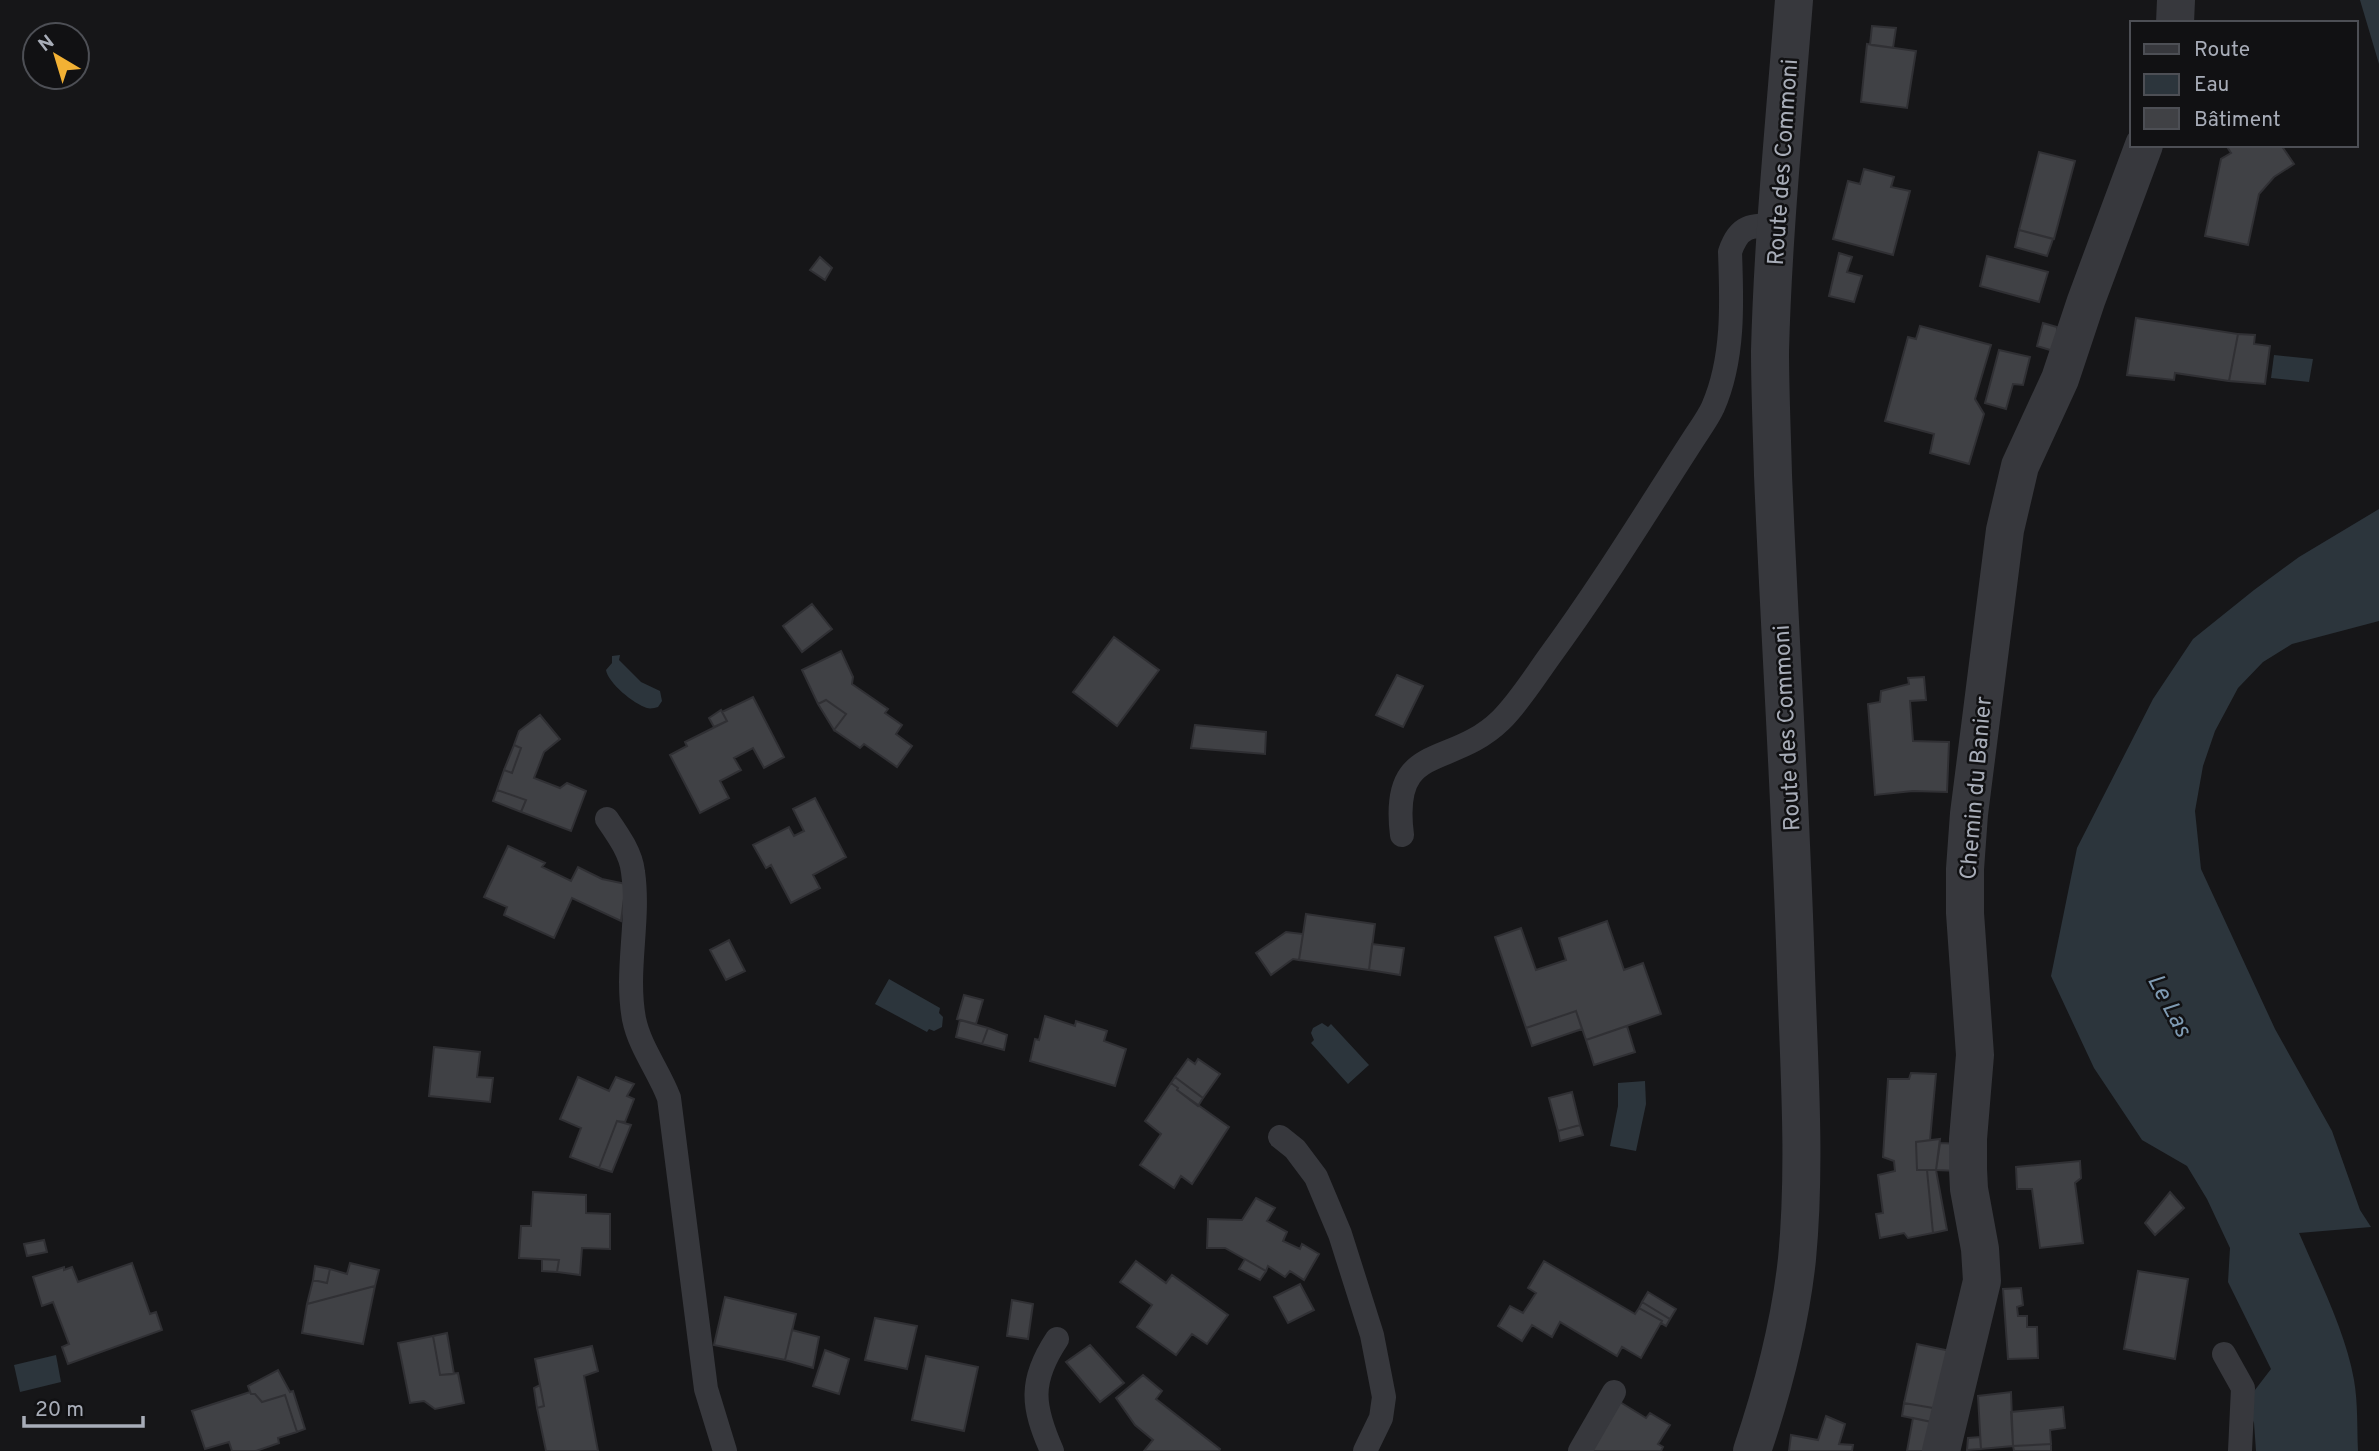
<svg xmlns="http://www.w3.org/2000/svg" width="2379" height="1451" font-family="Overpass,sans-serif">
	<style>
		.water { fill: #2c353c }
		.building { fill: #404145; stroke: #303034; stroke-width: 2 }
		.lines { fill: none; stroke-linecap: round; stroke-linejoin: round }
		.service { stroke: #37383d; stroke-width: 24 }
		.minor { stroke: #37383d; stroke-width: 38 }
		.tertiary { stroke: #37383d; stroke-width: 38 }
		.labels { text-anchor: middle; stroke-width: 5; stroke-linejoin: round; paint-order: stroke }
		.street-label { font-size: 23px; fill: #a8adb8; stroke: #111113 }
		.water-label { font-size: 24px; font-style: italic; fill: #7f9bb3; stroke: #111113 }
	</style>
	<rect width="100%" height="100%" fill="#161618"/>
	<path class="water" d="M 2360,0 L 2379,0 L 2379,64 Z
		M 2274,355 L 2313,359 L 2309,382 L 2271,378 Z
		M 2379,509 L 2379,621 L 2292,644 L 2263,662 L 2238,688 L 2215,731 L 2203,766 L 2195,811 L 2201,869 L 2275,1029 L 2332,1131 L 2360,1210 L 2371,1227 L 2299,1233 C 2318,1277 2346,1333 2354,1380 C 2358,1403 2357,1428 2358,1451 L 2256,1451 L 2254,1423 L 2245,1403 L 2271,1369 L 2228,1282 L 2230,1248 L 2207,1199 L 2187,1166 L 2142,1140 L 2094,1068 L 2051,976 L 2077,848 L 2153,699 L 2193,639 L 2254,590 L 2299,557 Z
		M 620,655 L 619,660 L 641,682 L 660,691 L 662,701 L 658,707 C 655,708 650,709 647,708 C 634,704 608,683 606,670 L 612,663 L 612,656 Z
		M 889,979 L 940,1008 L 939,1013 L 943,1017 L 942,1027 L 934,1031 L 929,1029 L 927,1032 L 875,1004 Z
		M 1322,1023 L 1328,1027 L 1331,1024 L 1369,1065 L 1348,1084 L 1311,1043 L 1314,1040 L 1311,1033 L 1313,1028 Z
		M 1645,1081 L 1646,1104 L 1636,1151 L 1610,1146 L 1618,1106 L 1618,1083 Z
		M 56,1355 L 61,1382 L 20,1392 L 14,1365 Z"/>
	<path class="building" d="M 1872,26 L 1896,28 L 1893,48 L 1870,45 Z
		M 1867,44 L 1916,51 L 1907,108 L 1861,102 Z
		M 2226,145 L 2281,145 L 2294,164 L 2274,177 L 2259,194 L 2248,245 L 2205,236 L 2221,159 L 2231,153 Z
		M 2039,152 L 2075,161 L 2054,239 L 2019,230 Z
		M 1864,169 L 1894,177 L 1891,187 L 1910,191 L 1893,255 L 1833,239 L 1848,181 L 1860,184 Z
		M 2019,230 L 2053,239 L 2047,256 L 2015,247 Z
		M 1839,253 L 1852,257 L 1847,272 L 1862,276 L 1854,302 L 1829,296 Z
		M 1987,256 L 2048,272 L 2039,302 L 1980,286 Z
		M 820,257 L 832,268 L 825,280 L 810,270 Z
		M 2136,318 L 2238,334 L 2229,381 L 2175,373 L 2174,380 L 2127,375 Z
		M 2043,323 L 2057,327 L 2060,353 L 2037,346 Z
		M 1920,326 L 1991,345 L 1975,399 L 1984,414 L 1969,464 L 1930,453 L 1934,434 L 1885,421 L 1908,337 L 1916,339 Z
		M 2238,334 L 2255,335 L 2254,344 L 2270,346 L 2265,384 L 2229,381 Z
		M 1999,350 L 2030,357 L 2023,385 L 2013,384 L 2006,409 L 1985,403 Z
		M 812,604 L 832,629 L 802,652 L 783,626 Z
		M 1114,637 L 1159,670 L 1117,726 L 1073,692 Z
		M 841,651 L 853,677 L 852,684 L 888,709 L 885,713 L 902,725 L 896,734 L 912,746 L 897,767 L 864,744 L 860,748 L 834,730 L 846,714 L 826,700 L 818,704 L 802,670 Z
		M 1397,675 L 1423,686 L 1403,727 L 1376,715 Z
		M 1924,677 L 1926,700 L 1910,701 L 1913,741 L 1949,742 L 1947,792 L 1913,791 L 1875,795 L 1868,704 L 1880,702 L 1881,691 L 1909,684 L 1908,678 Z
		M 753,697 L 784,757 L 764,768 L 753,748 L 734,758 L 741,770 L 720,781 L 729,798 L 700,813 L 670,755 L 687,746 L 685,742 L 727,721 L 722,712 Z
		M 826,700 L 846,714 L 834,730 L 818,704 Z
		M 721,710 L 727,721 L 714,727 L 709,718 Z
		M 540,715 L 560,739 L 544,752 L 534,778 L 560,788 L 567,783 L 586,791 L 571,831 L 521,812 L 526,800 L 497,790 L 504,770 L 512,773 L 521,748 L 514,745 L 519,731 Z
		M 1195,725 L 1266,732 L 1265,754 L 1191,748 Z
		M 514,745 L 521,748 L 512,773 L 504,770 Z
		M 497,790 L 526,800 L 521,812 L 493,801 Z
		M 815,798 L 846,857 L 813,875 L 820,888 L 791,903 L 771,865 L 766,868 L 753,845 L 789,827 L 794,836 L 804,831 L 793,809 Z
		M 508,846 L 545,863 L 542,867 L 571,881 L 578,867 L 602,879 L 626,884 L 621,921 L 572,898 L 554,938 L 504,915 L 507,907 L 484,897 Z
		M 1306,914 L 1375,924 L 1369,970 L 1299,960 Z
		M 1607,921 L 1624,970 L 1643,963 L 1661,1014 L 1586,1040 L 1576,1011 L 1526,1028 L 1495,937 L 1521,928 L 1536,970 L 1566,960 L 1559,938 Z
		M 1286,932 L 1303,934 L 1299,960 L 1293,959 L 1271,975 L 1256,953 Z
		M 729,940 L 745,971 L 726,980 L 710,950 Z
		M 1372,944 L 1404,948 L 1400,975 L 1369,970 Z
		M 964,995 L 983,1000 L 976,1024 L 957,1019 Z
		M 1576,1011 L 1582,1029 L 1532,1046 L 1526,1028 Z
		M 1045,1016 L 1075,1026 L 1076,1021 L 1107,1031 L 1104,1041 L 1126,1049 L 1115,1086 L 1030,1061 L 1035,1039 L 1039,1040 Z
		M 960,1020 L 988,1028 L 982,1044 L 956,1037 Z
		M 1627,1026 L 1635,1052 L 1594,1065 L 1586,1040 Z
		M 988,1028 L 1007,1035 L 1004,1050 L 982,1044 Z
		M 434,1047 L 480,1052 L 477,1077 L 493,1078 L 490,1102 L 429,1096 Z
		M 1188,1059 L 1195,1064 L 1198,1059 L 1220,1074 L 1203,1098 L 1175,1077 Z
		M 1911,1073 L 1936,1074 L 1930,1140 L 1916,1142 L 1917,1170 L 1927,1170 L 1933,1233 L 1908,1238 L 1904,1233 L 1880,1238 L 1876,1214 L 1883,1213 L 1878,1175 L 1895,1171 L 1894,1161 L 1883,1157 L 1888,1079 L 1909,1079 Z
		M 578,1077 L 609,1091 L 616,1077 L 634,1084 L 627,1096 L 634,1099 L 625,1122 L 617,1121 L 599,1168 L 570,1157 L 581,1128 L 560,1119 Z
		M 1175,1077 L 1203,1098 L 1198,1106 L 1177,1090 L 1178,1088 L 1171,1083 Z
		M 1171,1083 L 1178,1088 L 1177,1090 L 1229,1127 L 1192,1184 L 1181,1176 L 1174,1188 L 1140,1165 L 1161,1134 L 1145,1121 Z
		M 1572,1092 L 1580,1125 L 1558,1131 L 1549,1098 Z
		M 617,1121 L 631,1125 L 612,1172 L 599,1168 Z
		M 1580,1125 L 1583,1135 L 1560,1141 L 1558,1131 Z
		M 1940,1139 L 1936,1170 L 1917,1170 L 1916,1142 Z
		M 1940,1143 L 1961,1144 L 1959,1171 L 1936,1170 Z
		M 2080,1161 L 2081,1178 L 2075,1183 L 2083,1243 L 2040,1248 L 2032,1189 L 2017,1189 L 2016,1167 Z
		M 1927,1170 L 1936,1170 L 1947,1230 L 1933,1233 Z
		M 533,1192 L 586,1195 L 586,1213 L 610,1214 L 610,1249 L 582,1248 L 580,1275 L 557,1272 L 559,1260 L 519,1258 L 521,1226 L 531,1226 Z
		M 2170,1192 L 2184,1208 L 2155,1235 L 2145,1223 Z
		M 1256,1198 L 1275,1208 L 1267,1221 L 1287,1232 L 1283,1241 L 1300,1249 L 1302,1244 L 1319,1254 L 1304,1280 L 1290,1271 L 1285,1277 L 1268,1266 L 1266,1271 L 1225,1248 L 1207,1248 L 1208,1219 L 1242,1220 Z
		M 44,1240 L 47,1252 L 27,1256 L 24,1244 Z
		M 542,1259 L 559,1260 L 557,1272 L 542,1271 Z
		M 1245,1259 L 1266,1271 L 1260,1280 L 1239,1269 Z
		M 1136,1261 L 1166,1283 L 1172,1275 L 1228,1315 L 1207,1344 L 1192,1334 L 1176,1355 L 1137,1327 L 1152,1305 L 1120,1282 Z
		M 1544,1261 L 1635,1314 L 1639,1308 L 1662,1321 L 1641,1358 L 1622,1347 L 1617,1356 L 1560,1322 L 1552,1337 L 1532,1325 L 1522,1341 L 1498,1326 L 1510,1306 L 1523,1313 L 1536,1293 L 1528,1288 Z
		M 132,1263 L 150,1314 L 156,1312 L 162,1330 L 68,1364 L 62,1347 L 69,1344 L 53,1302 L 42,1306 L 33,1277 L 64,1267 L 64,1270 L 72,1267 L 78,1282 Z
		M 350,1263 L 379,1270 L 375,1286 L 307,1304 L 313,1280 L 327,1283 L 330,1269 L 347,1274 Z
		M 315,1266 L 330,1269 L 327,1283 L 313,1280 Z
		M 2138,1271 L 2188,1279 L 2175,1359 L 2124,1349 Z
		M 1300,1284 L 1314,1310 L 1288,1323 L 1274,1297 Z
		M 375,1286 L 363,1344 L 302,1333 L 307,1304 Z
		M 2021,1288 L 2023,1305 L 2017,1307 L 2018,1316 L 2027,1316 L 2027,1327 L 2037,1327 L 2038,1358 L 2008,1359 L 2003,1289 Z
		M 1648,1292 L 1676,1309 L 1670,1319 L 1642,1302 Z
		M 725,1297 L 796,1314 L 785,1360 L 714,1345 Z
		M 1012,1300 L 1033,1304 L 1028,1339 L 1007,1336 Z
		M 1642,1302 L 1670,1319 L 1666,1326 L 1661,1323 L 1662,1321 L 1639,1308 Z
		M 875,1318 L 917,1326 L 907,1369 L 865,1360 Z
		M 792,1330 L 819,1337 L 813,1368 L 785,1360 Z
		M 447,1333 L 454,1374 L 440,1375 L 433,1336 Z
		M 433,1336 L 440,1375 L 458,1373 L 464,1403 L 435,1409 L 424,1401 L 410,1403 L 398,1343 Z
		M 1917,1344 L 1955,1352 L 1939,1409 L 1904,1403 Z
		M 1090,1345 L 1124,1383 L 1100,1402 L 1066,1362 Z
		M 592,1346 L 598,1371 L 584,1376 L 598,1451 L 546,1451 L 537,1408 L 544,1406 L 535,1359 Z
		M 825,1350 L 849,1359 L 839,1394 L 813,1386 Z
		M 926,1356 L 978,1367 L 964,1431 L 912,1420 Z
		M 278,1370 L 290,1392 L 293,1391 L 305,1429 L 297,1432 L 285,1395 L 262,1402 L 255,1394 L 251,1394 L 248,1386 Z
		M 1143,1375 L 1162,1391 L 1156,1399 L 1220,1449 L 1219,1451 L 1144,1451 L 1153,1440 L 1135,1425 L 1116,1398 Z
		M 540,1385 L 544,1406 L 537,1408 L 534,1388 Z
		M 250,1392 L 251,1394 L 255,1394 L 262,1402 L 285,1395 L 297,1432 L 278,1438 L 279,1443 L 256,1451 L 232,1451 L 229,1442 L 205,1449 L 192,1411 Z
		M 2011,1392 L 2013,1446 L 1981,1449 L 1978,1396 Z
		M 1620,1402 L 1646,1418 L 1650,1413 L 1670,1425 L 1658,1444 L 1663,1447 L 1661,1451 L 1589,1451 Z
		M 1904,1403 L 1939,1409 L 1932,1422 L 1902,1416 Z
		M 2063,1407 L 2065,1428 L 2050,1430 L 2051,1444 L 2013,1446 L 2011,1412 Z
		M 1826,1416 L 1845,1424 L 1839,1444 L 1853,1445 L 1852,1451 L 1789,1451 L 1791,1435 L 1818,1440 Z
		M 1913,1418 L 1932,1422 L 1924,1451 L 1907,1451 Z
		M 1980,1437 L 1981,1449 L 1967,1450 L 1968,1438 Z
		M 2051,1444 L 2051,1451 L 2014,1451 L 2013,1446 Z"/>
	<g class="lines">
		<path class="service" d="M 607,819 C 618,835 631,853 633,872 C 640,921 625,970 634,1019 C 640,1048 659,1071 669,1098 L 706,1389 L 725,1451
			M 1402,835 C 1390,740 1450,770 1501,720 C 1519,702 1534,678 1549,657 C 1602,585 1648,509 1696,435 C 1702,426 1709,416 1713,407 C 1734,359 1732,303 1730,252 C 1739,225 1751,225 1777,226
			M 1280,1137 L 1295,1149 L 1316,1177 L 1340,1234 L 1372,1335 L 1384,1397 L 1381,1418 L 1365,1451
			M 2224,1354 L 2243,1388 L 2240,1451
			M 1052,1451 C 1032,1406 1029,1381 1057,1339
			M 1580,1451 L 1614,1392"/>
		<path class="minor" d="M 2175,23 L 2176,0
			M 1941,1451 L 1982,1281 L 1980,1249 L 1969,1189 L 1968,1169 L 1968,1139 L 1975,1055 L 1965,913 L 1965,869 L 1969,814 L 2005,530 L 2020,466 L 2060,379 L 2086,301 L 2144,145"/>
		<path class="tertiary" d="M 1752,1451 C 1773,1389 1790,1324 1797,1259 C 1806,1164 1799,1068 1796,973 C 1791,807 1780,641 1773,475 C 1772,434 1770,392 1770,351 C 1773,234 1785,117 1794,0"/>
	</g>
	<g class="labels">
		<g class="street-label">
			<text transform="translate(1782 162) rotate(-86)" y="8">Route des Commoni</text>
			<text transform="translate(1786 728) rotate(-93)" y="8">Route des Commoni</text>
			<text transform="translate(1975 788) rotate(-85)" y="8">Chemin du Banier</text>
		</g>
		<g class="water-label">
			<text transform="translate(2170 1005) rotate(62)" y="8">Le Las</text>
		</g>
	</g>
	<rect x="2130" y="21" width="228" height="126" fill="#111113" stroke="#4d4f55" stroke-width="2"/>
	<rect x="2144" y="44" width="35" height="10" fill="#37383d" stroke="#4d4f55" stroke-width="2"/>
	<text x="2194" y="56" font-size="21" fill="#a8adb8">Route</text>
	<rect x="2144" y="74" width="35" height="21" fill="#2c353c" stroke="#4d4f55" stroke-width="2"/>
	<text x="2194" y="91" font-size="21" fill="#a8adb8">Eau</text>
	<rect x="2144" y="108" width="35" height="21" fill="#404145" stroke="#4d4f55" stroke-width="2"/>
	<text x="2194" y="126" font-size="21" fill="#a8adb8">Bâtiment</text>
	<g transform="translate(56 56) rotate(322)"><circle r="33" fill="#111113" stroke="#4d4f55" stroke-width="2"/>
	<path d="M0-5L12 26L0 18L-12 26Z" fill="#f2b134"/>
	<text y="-10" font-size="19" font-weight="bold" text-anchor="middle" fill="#a8adb8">N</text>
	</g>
	<path d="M24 1416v10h119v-10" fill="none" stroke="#a8adb8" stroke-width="3.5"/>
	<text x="35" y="1416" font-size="21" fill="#a8adb8" stroke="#111113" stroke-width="5" paint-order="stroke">20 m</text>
</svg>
